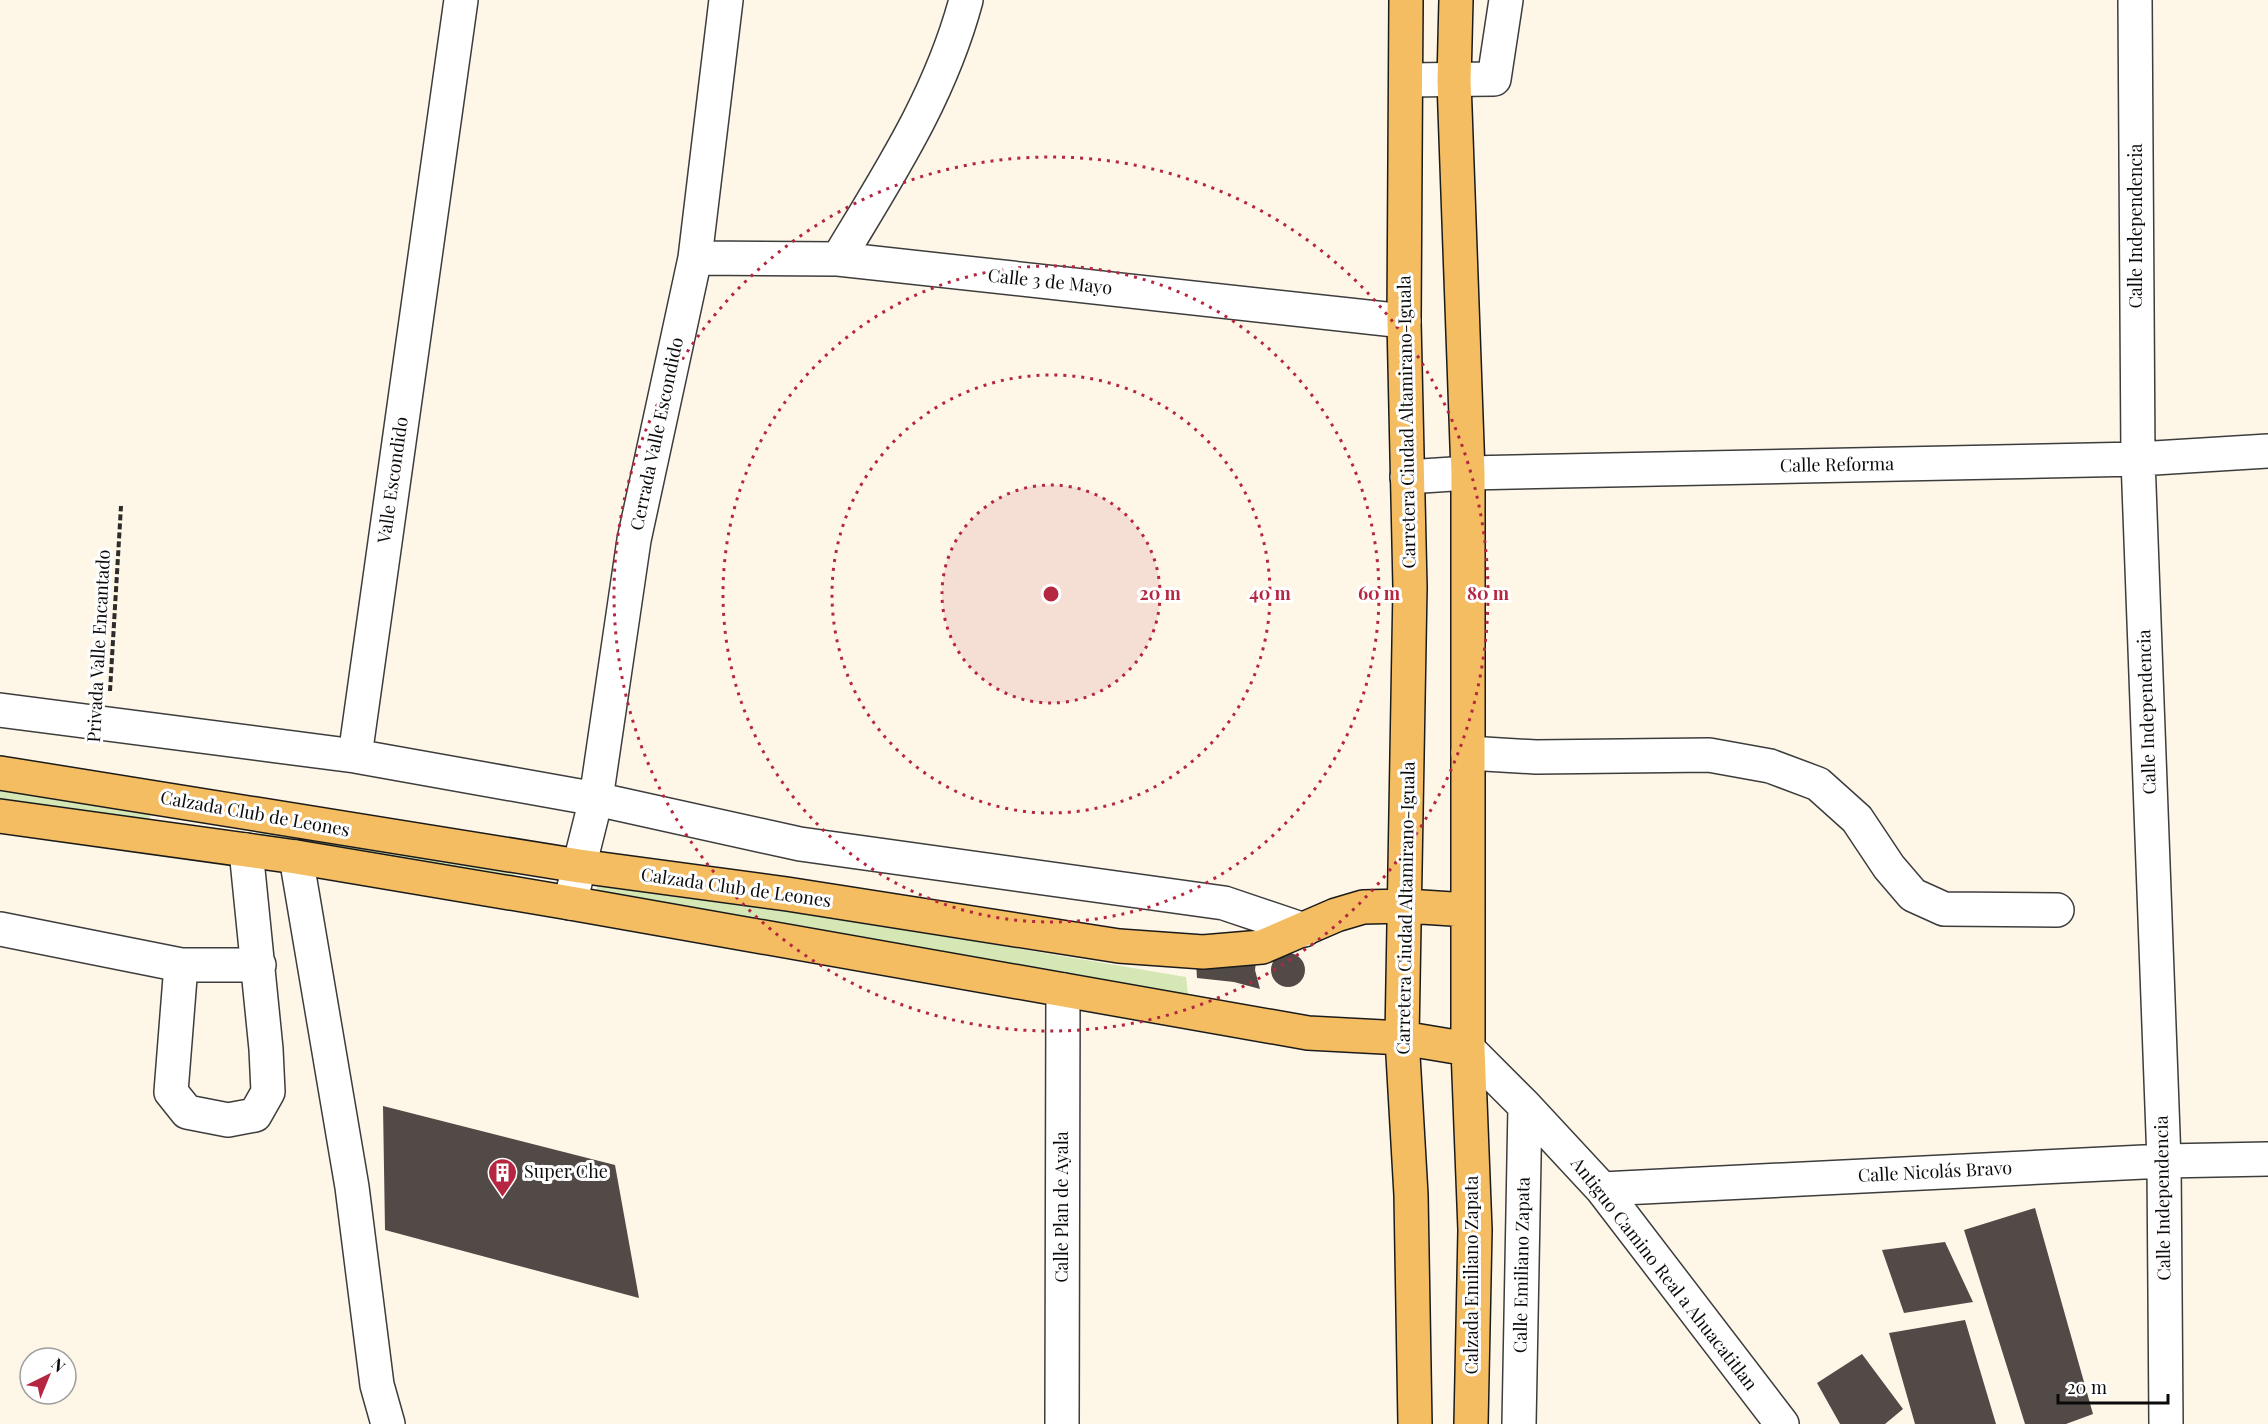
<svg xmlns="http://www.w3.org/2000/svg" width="2268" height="1424" font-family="'Playfair Display',serif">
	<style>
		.green { fill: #d5e7b4 }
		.building { fill: #524a47 }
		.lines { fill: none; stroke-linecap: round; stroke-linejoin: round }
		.minor-casing { stroke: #3d3d3d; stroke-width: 36 }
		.major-casing { stroke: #1b1b1b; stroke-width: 36 }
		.path { stroke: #2c2c2c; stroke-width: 4; stroke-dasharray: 6 3; stroke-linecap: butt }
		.minor { stroke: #fff; stroke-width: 33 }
		.major { stroke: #f5bd62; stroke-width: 33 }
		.ring { fill: none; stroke: #b52741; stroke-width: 3; stroke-dasharray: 3 6 }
		.labels { text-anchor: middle; stroke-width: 6; stroke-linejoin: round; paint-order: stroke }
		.street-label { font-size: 18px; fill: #0a0a0a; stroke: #fff }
		.poi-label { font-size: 18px; fill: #0a0a0a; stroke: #fff; text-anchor: start }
		.centre { fill: #b52741; stroke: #fff; stroke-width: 3 }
		.ring-label { font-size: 18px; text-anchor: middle; font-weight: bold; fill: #b52741; stroke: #fff; stroke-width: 6; stroke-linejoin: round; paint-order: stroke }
	</style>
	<rect width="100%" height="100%" fill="#fef7e8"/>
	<path class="green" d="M 0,781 L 151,806 L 149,823 L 0,800 Z
		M 262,823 L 517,862 L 514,877 L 258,845 Z
		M 597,877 L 1186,977 L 1188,995 L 597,897 Z"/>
	<path class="building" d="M1271 970a17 17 0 1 1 34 0a17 17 0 1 1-34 0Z
		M 1256,962 L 1255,970 L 1260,989 L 1234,982 L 1197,978 L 1196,963 Z
		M 383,1106 L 615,1165 L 639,1298 L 385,1230 Z
		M 2035,1208 L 2093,1414 L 2066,1424 L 2025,1424 L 1964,1230 Z
		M 1945,1242 L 1973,1302 L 1904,1313 L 1882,1250 Z
		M 1965,1320 L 1996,1424 L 1915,1424 L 1889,1333 Z
		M 1862,1354 L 1903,1409 L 1885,1424 L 1840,1424 L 1817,1383 Z"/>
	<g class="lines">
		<defs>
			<path id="minor" d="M 2135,0 L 2138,459 L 2164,1161 L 2166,1424
				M 1406,80 L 1494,79 L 1506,0
				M 695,258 L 838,259 L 1404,321
				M 838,259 C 889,174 940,97 966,0
				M 1407,477 L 1468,473 L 2138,459 L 2268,451
				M 0,710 L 355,756 L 596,799 L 800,844 L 1224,903 L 1304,930
				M 1468,753 L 1536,757 L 1709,755 L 1770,766 L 1818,784 L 1857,819 L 1889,867 L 1913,895 L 1944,909 L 2057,910
				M 355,756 L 461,0
				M 296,857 L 352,1187 L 377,1385 L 388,1424
				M 570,903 L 596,799 L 634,540 L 695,258 L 726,0
				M 0,929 L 181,965 L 171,1092 L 187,1112 L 228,1120 L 255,1115 L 268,1092 L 266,1049 L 246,850
				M 181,965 L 259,965
				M 1468,1049 L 1525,1106 L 1602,1189 L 1782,1424
				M 1602,1189 L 2164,1161 L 2268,1159
				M 1062,1424 L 1063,990
				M 1519,1424 L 1525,1106"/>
			<path id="major" d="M 1406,0 L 1404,321 L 1410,587 L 1402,1038 L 1411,1195 L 1415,1424
				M 1456,0 L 1454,81 L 1468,473 L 1468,1049 L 1475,1230 L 1471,1424
				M 0,773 L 579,866 L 787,894 L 1119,946 L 1203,952 L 1262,947 L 1336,915 L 1363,907 L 1406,906 L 1468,910
				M 0,816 L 296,857 L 570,903 L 1308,1033 L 1402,1038 L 1468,1049"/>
		</defs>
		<use href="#minor" class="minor-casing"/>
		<use href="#major" class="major-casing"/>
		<path class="path" d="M 110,691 L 121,506"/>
		<use href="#minor" class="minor"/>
		<use href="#major" class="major"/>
	</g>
	<circle cx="1051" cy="594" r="109" fill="#b52741" fill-opacity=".12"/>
	<g class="ring">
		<circle cx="1051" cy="594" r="109"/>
		<circle cx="1051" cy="594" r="219"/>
		<circle cx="1051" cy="594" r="328"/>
		<circle cx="1051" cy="594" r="437"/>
	</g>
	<defs>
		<symbol id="building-pin" viewBox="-11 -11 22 30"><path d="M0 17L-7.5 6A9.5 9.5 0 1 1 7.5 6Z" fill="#b52741" stroke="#fff"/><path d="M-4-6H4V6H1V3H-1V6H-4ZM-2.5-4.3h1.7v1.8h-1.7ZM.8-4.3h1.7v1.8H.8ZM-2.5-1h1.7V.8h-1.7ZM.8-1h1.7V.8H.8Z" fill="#fff"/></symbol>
	</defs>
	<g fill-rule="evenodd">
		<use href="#building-pin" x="486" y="1156" width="33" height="45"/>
	</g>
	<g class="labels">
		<g class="street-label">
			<text transform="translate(2136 226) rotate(-90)" y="6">Calle Independencia</text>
			<text transform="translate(1050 282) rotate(6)" y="6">Calle 3 de Mayo</text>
			<text transform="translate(1407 422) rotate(-91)" y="6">Carretera Ciudad Altamirano-Iguala</text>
			<text transform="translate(657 434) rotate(-78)" y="6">Cerrada Valle Escondido</text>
			<text transform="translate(1837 465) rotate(-1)" y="6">Calle Reforma</text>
			<text transform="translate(393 480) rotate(-82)" y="6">Valle Escondido</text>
			<text transform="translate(99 646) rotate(-87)" y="6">Privada Valle Encantado</text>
			<text transform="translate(2147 712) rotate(-92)" y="6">Calle Independencia</text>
			<text transform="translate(255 814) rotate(10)" y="6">Calzada Club de Leones</text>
			<text transform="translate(736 888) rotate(8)" y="6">Calzada Club de Leones</text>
			<text transform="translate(1406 908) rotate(-89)" y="6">Carretera Ciudad Altamirano-Iguala</text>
			<text transform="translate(1935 1172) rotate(-3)" y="6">Calle Nicolás Bravo</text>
			<text transform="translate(2163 1198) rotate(-91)" y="6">Calle Independencia</text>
			<text transform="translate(1062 1207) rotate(-90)" y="6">Calle Plan de Ayala</text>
			<text transform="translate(1522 1265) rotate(-89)" y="6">Calle Emiliano Zapata</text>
			<text transform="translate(1664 1274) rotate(52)" y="6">Antiguo Camino Real a Ahuacatitlan</text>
			<text transform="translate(1472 1275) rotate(-90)" y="6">Calzada Emiliano Zapata</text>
		</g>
		<g class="poi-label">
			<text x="524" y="1178">Super Che</text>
		</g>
	</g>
	<circle cx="1051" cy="594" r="9" class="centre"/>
	<g class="ring-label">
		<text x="1160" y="600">20 m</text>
		<text x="1270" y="600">40 m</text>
		<text x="1379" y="600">60 m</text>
		<text x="1488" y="600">80 m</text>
	</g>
	<g transform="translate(48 1376) rotate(43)"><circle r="28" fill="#ffffff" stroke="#9d9d9d" stroke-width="1.5"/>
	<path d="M0-4.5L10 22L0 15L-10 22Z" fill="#b52741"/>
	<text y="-9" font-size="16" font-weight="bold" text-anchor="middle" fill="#0a0a0a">N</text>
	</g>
	<path d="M2058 1394v9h110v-9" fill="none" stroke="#0a0a0a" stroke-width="3"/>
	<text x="2067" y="1394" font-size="18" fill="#0a0a0a" stroke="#ffffff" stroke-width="4.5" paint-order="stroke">20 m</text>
</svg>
